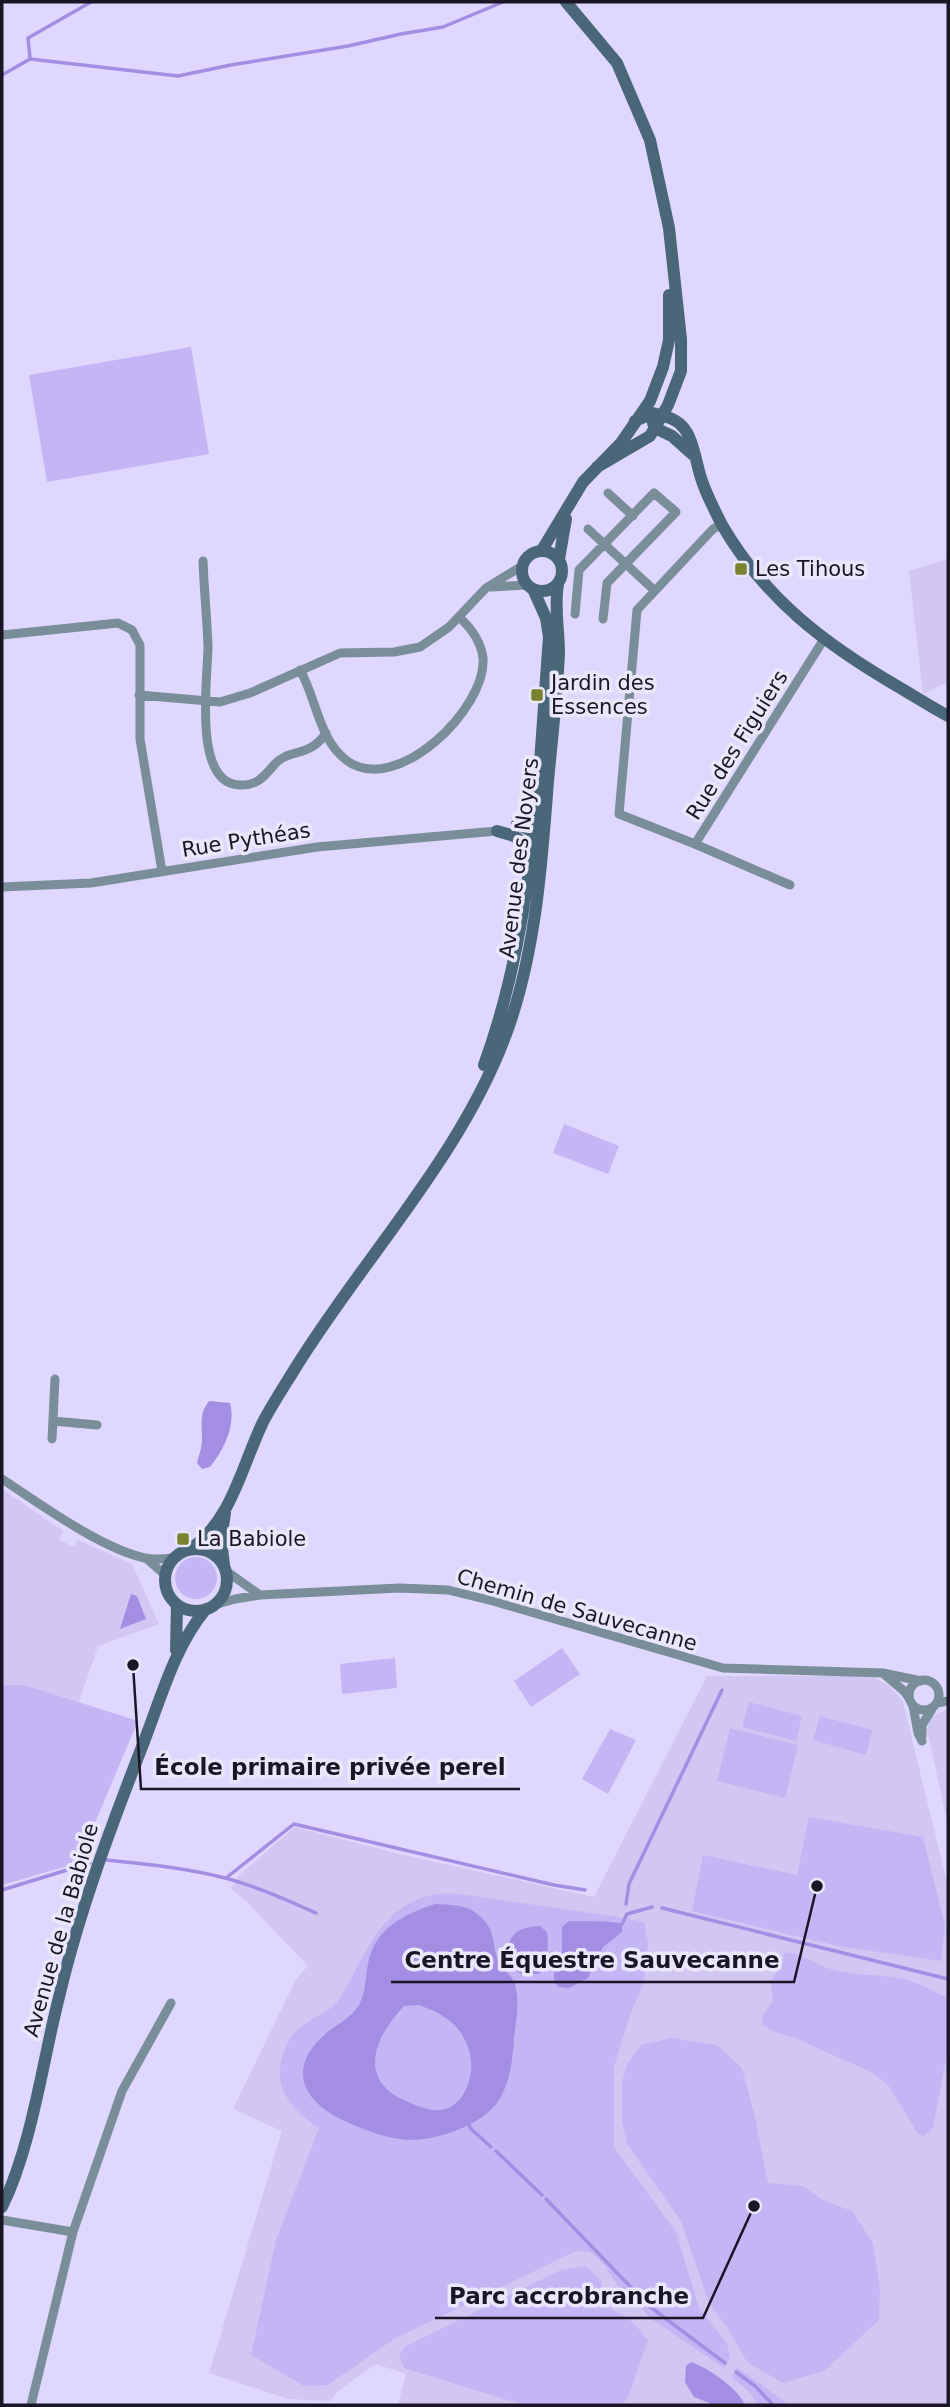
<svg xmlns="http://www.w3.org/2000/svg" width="950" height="2407" font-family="'DejaVu Sans',sans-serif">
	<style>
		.built { fill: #d1c7f2 }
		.green { fill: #c4b6f5 }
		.water { fill: #a48ee3; fill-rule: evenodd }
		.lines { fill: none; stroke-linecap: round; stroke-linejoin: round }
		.stream { stroke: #a48ee3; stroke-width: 3.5 }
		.street { stroke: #7a8e9a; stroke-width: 9 }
		.secondary { stroke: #4a6779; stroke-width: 12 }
		.poi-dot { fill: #79822e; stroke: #ebe7fa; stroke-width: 2.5 }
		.labels { text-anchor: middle; stroke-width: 7; stroke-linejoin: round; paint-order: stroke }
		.poi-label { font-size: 21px; fill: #1a1626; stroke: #ebe7fa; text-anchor: start }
		.street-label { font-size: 21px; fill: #1a1626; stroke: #ebe7fa }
		.leader { fill: none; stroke: #1a1626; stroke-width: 2.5 }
		.callout-dot { fill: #1a1626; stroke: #ebe7fa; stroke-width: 2.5 }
		.callout-label { font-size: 23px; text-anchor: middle; font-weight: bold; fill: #1a1626; stroke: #ebe7fa; stroke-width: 7; stroke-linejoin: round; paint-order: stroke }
	</style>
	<rect width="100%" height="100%" fill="#dfd7fd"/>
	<path class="built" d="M 948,559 L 948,682 L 923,694 L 909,571 Z
		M 2,1489 L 63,1531 L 59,1540 L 74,1547 L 78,1540 L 132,1564 L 159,1624 L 98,1646 L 79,1702 L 25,1685 L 2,1685 Z
		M 707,1676 L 870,1676 L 889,1685 L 903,1702 L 948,1887 L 948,2405 L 398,2405 L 406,2374 L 376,2364 L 338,2391 L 330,2401 L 288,2399 L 209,2373 L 282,2131 L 233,2109 L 296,1979 L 308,1966 L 245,1900 L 231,1889 L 238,1876 L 295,1827 L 399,1854 L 594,1897 Z
		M 948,1709 L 948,1826 L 927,1729 L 932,1717 Z"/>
	<path class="green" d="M 191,347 L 209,454 L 47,482 L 29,375 Z
		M 564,1124 L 619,1146 L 608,1174 L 553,1153 Z
		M175 1578a21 21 0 1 1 42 0a21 21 0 1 1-42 0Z
		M 562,1648 L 580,1674 L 531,1707 L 514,1681 Z
		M 395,1658 L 397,1688 L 342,1694 L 340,1664 Z
		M 2,1685 L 25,1685 L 138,1721 L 78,1863 L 2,1885 Z
		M 749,1702 L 802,1716 L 796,1741 L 742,1727 Z
		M 820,1716 L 872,1730 L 866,1755 L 813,1740 Z
		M 730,1728 L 798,1745 L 785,1798 L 717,1781 Z
		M 610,1729 L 636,1740 L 608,1794 L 582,1779 Z
		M 809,1817 L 923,1837 L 945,1925 L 941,1961 L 838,1946 L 692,1911 L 703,1855 L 797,1875 Z
		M 460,1894 L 612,1916 L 644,1922 L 648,1943 L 644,1982 L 630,2015 L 614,2067 L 614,2147 L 676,2232 L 699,2308 L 727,2344 L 730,2359 L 724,2368 L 651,2319 L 640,2307 L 622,2292 L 605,2266 L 591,2252 L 576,2251 L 394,2339 L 328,2385 L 304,2386 L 251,2355 L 276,2240 L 319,2128 C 307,2122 288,2103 283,2090 C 275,2072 283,2043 297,2030 C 309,2018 331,2013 340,1998 C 364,1960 378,1909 428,1896 C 438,1893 450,1894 460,1894 Z
		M 788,1952 C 805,1955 818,1966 834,1970 C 857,1976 881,1974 904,1979 C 920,1983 934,1991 948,1999 L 948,2047 L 933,2128 L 924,2136 L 918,2134 L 888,2085 L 873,2073 L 795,2038 L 772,2031 L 762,2024 L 763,2015 L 773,2001 L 771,1981 L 783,1962 L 784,1954 Z
		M 671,2038 L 717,2045 L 742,2068 L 755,2117 L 768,2183 L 803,2186 L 825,2201 L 852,2211 L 873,2243 L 880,2289 L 879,2320 L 824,2371 L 783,2383 L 747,2362 L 727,2327 L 709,2303 L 681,2221 L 627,2144 L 622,2121 L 622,2083 L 627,2064 L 641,2045 Z
		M 586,2266 L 601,2281 C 601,2315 614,2305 633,2323 C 639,2328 643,2335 648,2340 L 630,2392 L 623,2405 L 524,2405 L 404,2368 L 399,2354 L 406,2346 L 561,2270 Z
		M 737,2367 L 789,2405 L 757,2405 L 752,2395 L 732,2377 Z"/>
	<path class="water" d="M 209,1401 L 230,1403 C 236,1426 224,1449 210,1467 L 202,1469 L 197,1463 C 199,1455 202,1447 202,1440 C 202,1424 199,1414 209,1401 Z
		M 131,1594 L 137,1596 L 146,1619 L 120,1629 Z
		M 435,1904 C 449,1905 464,1904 476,1913 C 499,1930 490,1945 500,1964 C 503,1970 510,1974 513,1980 C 521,1996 516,2021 514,2038 C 513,2058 510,2083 499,2100 C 483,2126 430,2144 400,2139 C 383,2137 365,2130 349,2123 C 312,2108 283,2076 320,2039 C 333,2025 348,2022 359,2005 C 366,1992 365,1978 368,1964 C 374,1929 404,1914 435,1904 ZM 419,2005 C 446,2015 463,2026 470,2054 C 475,2074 465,2107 441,2110 C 430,2112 416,2105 406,2101 C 356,2079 375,2037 404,2006 Z
		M 569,1921 C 582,1922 612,1920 622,1924 L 622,1932 L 603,1947 L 588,1978 L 569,1988 L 559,1987 L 554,1982 L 554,1972 L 562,1952 L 562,1927 Z
		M 540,1926 L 547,1932 C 549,1947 548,1961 539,1974 L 521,1974 L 506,1963 C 507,1938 513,1927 540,1926 Z
		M 691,2362 C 707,2367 739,2389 745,2405 L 715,2405 L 694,2397 L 685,2382 L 686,2366 Z"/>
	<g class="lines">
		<path class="stream" d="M 30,58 L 28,38 L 91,2
			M 2,75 L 30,59 L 178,76 L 231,65 L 348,46 L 401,34 L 443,27 L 503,2
			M 106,1860 C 146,1864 186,1868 225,1878 C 256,1886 287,1900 316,1913
			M 226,1878 L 294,1824 L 554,1885 L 585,1890
			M 2,1890 L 90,1863
			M 626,1904 L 629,1884 L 722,1690
			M 662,1908 L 948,1979
			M 622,1924 L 627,1914 L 652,1907
			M 469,2123 L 470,2128 L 491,2147
			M 496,2151 L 542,2195
			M 546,2199 L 649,2306 L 725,2363
			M 736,2372 L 755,2386 L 773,2405"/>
		<path class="street" d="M 608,493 L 633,516
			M 722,524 L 713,529 L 637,610 L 619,814 L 695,844 L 824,639
			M 588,529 L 654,590
			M 203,561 C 204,589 207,618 208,646 C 208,676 192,783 239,785 C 256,786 263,778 274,765 C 288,748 310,758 326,733
			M 491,587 L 527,585
			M 575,614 L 579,570 L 654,493 L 676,512 L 607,583 L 603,619
			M 2,635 L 118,623 L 132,630 L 140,645 L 140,739 L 162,871
			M 300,670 C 316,697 319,740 346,760 C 396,798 487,708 483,658 C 481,642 470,627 459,617
			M 139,695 L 220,702 L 250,693 L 340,653 L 394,652 L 420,647 L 449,627 L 486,588 L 522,566
			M 695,844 L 790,885
			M 2,887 L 91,883 L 317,847 L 497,831
			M 53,1421 L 97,1425
			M 52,1439 L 55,1379
			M 2,1479 C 40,1504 102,1549 145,1558 C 154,1560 164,1559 173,1558
			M 147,1559 L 165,1575
			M 226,1571 L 260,1595
			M 214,1605 L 235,1599 L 260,1595 L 399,1588 L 448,1590 L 493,1601 L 723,1668 L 883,1673 L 921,1681
			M 884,1674 L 904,1691 L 909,1698
			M909 1695a15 15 0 1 1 30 0a15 15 0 1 1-30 0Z
			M 937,1703 L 948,1701
			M 913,1706 L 918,1733 L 922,1741
			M 922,1736 L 922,1725 L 932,1709
			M 2,2220 L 73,2232
			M 31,2405 L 73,2232 L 122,2091 L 171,2003"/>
		<path class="secondary" d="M 566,2 L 617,63 L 650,140 L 669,228 L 681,339 L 681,371 L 668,405 L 650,436 L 597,467
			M 635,421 L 653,413 C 662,415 675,418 682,426 C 694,438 696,465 702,481 C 707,496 715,511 722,525 C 765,599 825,644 897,686 C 914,696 931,707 948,716
			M 653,423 L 655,428 L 672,436 L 692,454
			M 542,550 L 583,482 L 621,443 L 650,401 L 663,367 L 669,340 L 669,295
			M522 571a20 20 0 1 1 40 0a20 20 0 1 1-40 0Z
			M 559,559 L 566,519
			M 517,824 L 533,832 L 536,837
			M 497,831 L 514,836 L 524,843 L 528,858
			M 484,1065 C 534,928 538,781 549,637 L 546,618 L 533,589
			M165 1580a31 31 0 1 1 62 0a31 31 0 1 1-62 0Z
			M 190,1549 C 232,1521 242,1465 263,1422 C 273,1403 285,1385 296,1367 C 366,1254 467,1150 510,1023 C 536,946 542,862 548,781 C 552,739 557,696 559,653 C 559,630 554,608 558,584
			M 224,1565 L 221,1540 L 225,1513
			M 176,1650 L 177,1605
			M 2,2207 C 32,2145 42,2064 59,1997 C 80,1908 112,1824 145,1739 C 162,1695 175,1646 206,1609"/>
	</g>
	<g class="poi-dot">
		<rect x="734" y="562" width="14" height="14" rx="3.5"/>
		<rect x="530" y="688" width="14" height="14" rx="3.5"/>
		<rect x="176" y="1532" width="14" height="14" rx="3.5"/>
	</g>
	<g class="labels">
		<g class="poi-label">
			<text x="755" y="576">Les Tihous</text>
			<text x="551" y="690">Jardin des<tspan x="551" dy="24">Essences</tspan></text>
			<text x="197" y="1546">La Babiole</text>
		</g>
		<g class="street-label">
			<text transform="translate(737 745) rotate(-58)" y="7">Rue des Figuiers</text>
			<text transform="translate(246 840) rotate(-9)" y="7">Rue Pythéas</text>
			<text transform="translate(519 858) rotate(-83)" y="7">Avenue des Noyers</text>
			<text transform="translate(577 1610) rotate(16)" y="7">Chemin de Sauvecanne</text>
			<text transform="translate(61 1930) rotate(-74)" y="7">Avenue de la Babiole</text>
		</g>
	</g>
	<path class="leader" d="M133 1665L141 1789H520M817 1886L794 1982H391M754 2206L703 2318H435"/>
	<g class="callout-dot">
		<circle cx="133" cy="1665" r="7"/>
		<circle cx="817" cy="1886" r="7"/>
		<circle cx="754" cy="2206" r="7"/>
	</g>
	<g class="callout-label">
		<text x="330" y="1775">École primaire privée perel</text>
		<text x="592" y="1968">Centre Équestre Sauvecanne</text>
		<text x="569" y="2304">Parc accrobranche</text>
	</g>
	<rect width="950" height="2407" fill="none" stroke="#1a1626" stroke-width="7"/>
</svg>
